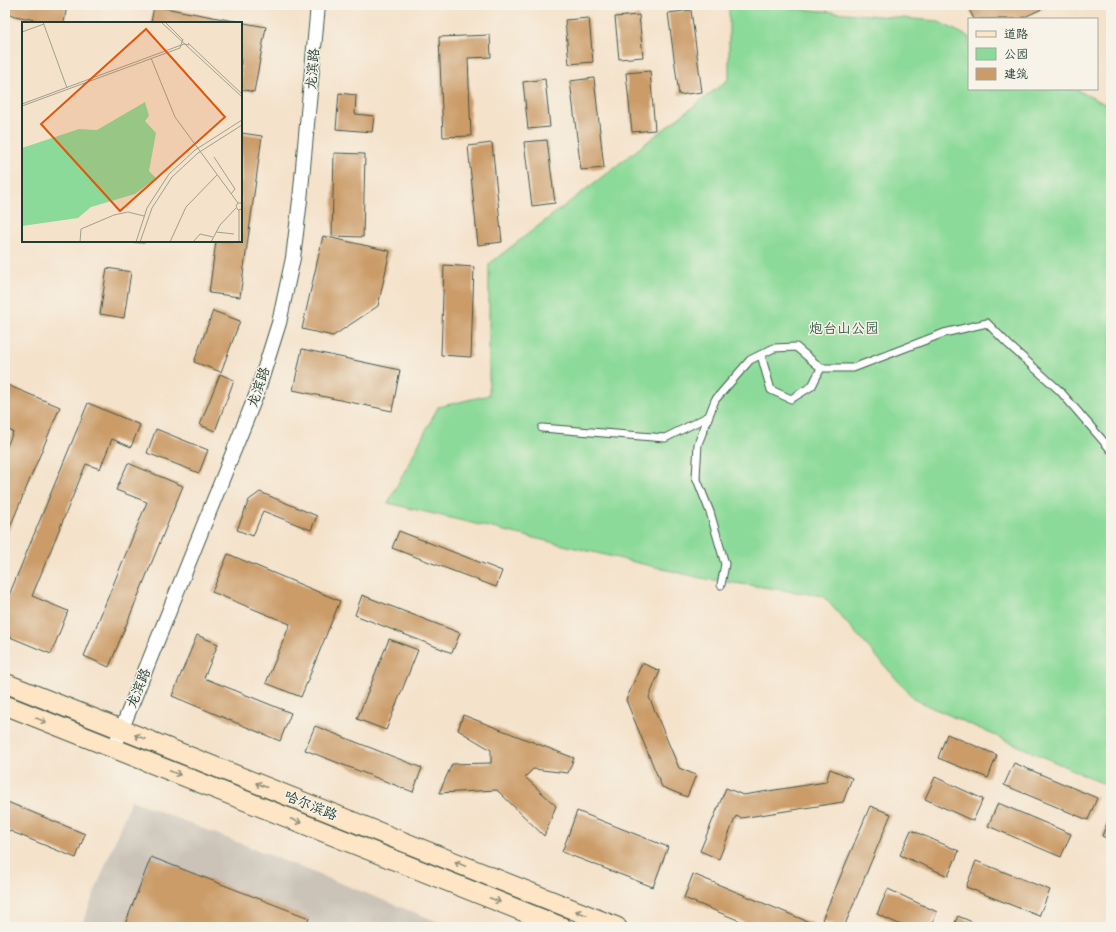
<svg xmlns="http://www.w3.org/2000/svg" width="1116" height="932" font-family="Itim,'LXGW WenKai TC',sans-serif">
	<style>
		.industrial { fill: #cbc3b8 }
		.green { fill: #8cda99; stroke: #568c66 }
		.building { fill: #cb9b68 }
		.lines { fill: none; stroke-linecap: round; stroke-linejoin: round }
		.lane-casing { stroke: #3f564a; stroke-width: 9 }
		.street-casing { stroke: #3f564a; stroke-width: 16 }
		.secondary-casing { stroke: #3f564a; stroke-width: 21 }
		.lane { stroke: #fff; stroke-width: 7 }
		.street { stroke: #fff; stroke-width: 14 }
		.secondary { stroke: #fde5c5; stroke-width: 19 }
		.oneway { stroke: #8e917c }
		.labels { text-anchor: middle; stroke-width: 3; stroke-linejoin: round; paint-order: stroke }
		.street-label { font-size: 14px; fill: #1f3d34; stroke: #f7f3e8 }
		.park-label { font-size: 14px; fill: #355c48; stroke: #f7f3e8 }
		.inset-road { fill: none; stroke: #9fa08e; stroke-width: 1 }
		.view { fill: #de580e; fill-opacity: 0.15; stroke: #de580e; stroke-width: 2 }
		.inset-edge { fill: none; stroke: #1f3d34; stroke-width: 2 }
	</style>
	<rect width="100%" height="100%" fill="#f7f3e8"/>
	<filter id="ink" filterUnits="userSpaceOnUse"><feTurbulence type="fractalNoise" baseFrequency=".025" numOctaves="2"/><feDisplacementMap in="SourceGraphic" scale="8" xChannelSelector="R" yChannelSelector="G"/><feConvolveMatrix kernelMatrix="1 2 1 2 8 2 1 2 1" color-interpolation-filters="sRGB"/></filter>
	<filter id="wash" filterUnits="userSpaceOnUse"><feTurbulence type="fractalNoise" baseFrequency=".012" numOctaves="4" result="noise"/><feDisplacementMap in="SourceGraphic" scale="16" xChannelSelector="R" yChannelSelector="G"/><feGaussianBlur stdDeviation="0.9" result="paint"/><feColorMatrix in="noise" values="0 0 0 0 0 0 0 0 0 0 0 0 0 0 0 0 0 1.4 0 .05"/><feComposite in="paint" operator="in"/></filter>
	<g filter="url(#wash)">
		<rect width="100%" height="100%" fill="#f4e2ca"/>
		<path class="industrial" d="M 131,800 L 451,927 L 81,927 Z"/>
		<path class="green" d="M 729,5 L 754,5 L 937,21 L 969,37 L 969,89 L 1075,89 L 1111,107 L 1111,787 L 915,700 L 823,596 L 701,578 L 388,503 L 438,407 L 489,395 L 489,264 L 729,79 Z"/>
		<g id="blocks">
			<path class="building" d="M 5,5 L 67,5 L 64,23 L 50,23 L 5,14 Z
				M 967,5 L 1043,5 L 1044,8 L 1020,19 L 974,19 Z
				M 154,6 L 266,27 L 254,92 L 241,89 L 241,23 L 151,23 Z
				M 691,10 L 702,92 L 679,95 L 668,13 Z
				M 639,15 L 643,57 L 619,59 L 615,17 Z
				M 589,18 L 593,62 L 569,64 L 565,20 Z
				M 490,35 L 491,57 L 468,58 L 471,136 L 443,137 L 439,37 Z
				M 650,71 L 655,130 L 632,132 L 626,73 Z
				M 594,78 L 604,168 L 581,170 L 570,81 Z
				M 545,79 L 550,127 L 528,129 L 523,82 Z
				M 339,93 L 356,95 L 355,114 L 374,116 L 372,132 L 336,129 Z
				M 241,133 L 262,136 L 240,297 L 209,293 L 216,241 L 241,241 Z
				M 547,140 L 555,203 L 532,206 L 524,142 Z
				M 492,143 L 502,242 L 478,245 L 468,146 Z
				M 334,153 L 365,154 L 363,237 L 332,236 Z
				M 323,236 L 390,251 L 378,306 L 333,336 L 302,329 Z
				M 132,241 L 144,241 L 144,243 L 132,242 Z
				M 444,265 L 474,267 L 471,357 L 441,355 Z
				M 107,268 L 131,272 L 124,318 L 100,314 Z
				M 213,311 L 240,321 L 221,372 L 194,362 Z
				M 302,349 L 400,370 L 392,411 L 293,390 Z
				M 220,374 L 234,380 L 215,431 L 200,425 Z
				M 5,384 L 60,407 L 5,539 L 5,451 L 13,432 L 5,428 Z
				M 88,403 L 140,425 L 131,447 L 112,439 L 100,469 L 86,464 L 32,596 L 68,611 L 51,654 L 5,635 L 5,605 Z
				M 156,429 L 208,450 L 199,473 L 147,453 Z
				M 128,463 L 183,486 L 109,667 L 84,656 L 147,502 L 116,490 Z
				M 260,492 L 317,516 L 311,530 L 263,511 L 253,536 L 237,530 L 249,500 Z
				M 399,531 L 502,571 L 496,587 L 392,548 Z
				M 228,554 L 340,601 L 301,697 L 266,683 L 290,624 L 212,592 Z
				M 362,595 L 460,633 L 452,653 L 355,615 Z
				M 197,635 L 218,644 L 204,678 L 291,713 L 280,741 L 172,696 Z
				M 389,639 L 418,650 L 386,730 L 357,719 Z
				M 642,663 L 660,671 L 649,697 L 679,768 L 696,775 L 687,797 L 662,787 L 626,700 Z
				M 463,715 L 574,758 L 568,773 L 533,769 L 525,777 L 556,806 L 544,836 L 497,790 L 439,793 L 452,764 L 491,763 L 491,750 L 458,730 Z
				M 315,726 L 422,768 L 413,792 L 305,750 Z
				M 947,734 L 997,755 L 988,778 L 938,758 Z
				M 1014,763 L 1097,798 L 1088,820 L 1004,785 Z
				M 830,769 L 852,778 L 843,802 L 741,818 L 736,816 L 719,859 L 700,851 L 726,788 L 743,795 L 826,782 Z
				M 935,777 L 983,799 L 973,821 L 925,799 Z
				M 5,801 L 85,834 L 76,858 L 5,829 Z
				M 998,803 L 1071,834 L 1061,857 L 988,826 Z
				M 870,806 L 891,814 L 844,927 L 839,927 L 822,920 Z
				M 577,811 L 668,847 L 653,887 L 562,852 Z
				M 1111,813 L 1111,840 L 1102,836 Z
				M 911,830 L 959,851 L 948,876 L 900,855 Z
				M 151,857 L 309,918 L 306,927 L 124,927 Z
				M 976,861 L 1050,890 L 1039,916 L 966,887 Z
				M 693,874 L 821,927 L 755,927 L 684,898 Z
				M 888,889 L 937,912 L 931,927 L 905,927 L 877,914 Z
				M 958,916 L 984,927 L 953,927 Z"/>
		</g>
	</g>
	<g filter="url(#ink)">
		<use href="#blocks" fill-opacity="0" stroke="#3f564a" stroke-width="1"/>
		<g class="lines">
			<defs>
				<path id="lane" d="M 761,355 L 771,390 L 791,399 L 812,386 L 821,368
					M 542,428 L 665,438 L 709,416
					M 721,585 L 725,564 L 710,512 L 696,477 L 698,444 L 715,400 L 750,360 L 774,348 L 796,347 L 821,368 L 853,368 L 944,333 L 987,323 L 1009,345 L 1060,391 L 1111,450"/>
				<path id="street" d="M 114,748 L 257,393 L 279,323 L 293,258 L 300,200 L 318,5"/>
				<path id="secondary" d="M 5,683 L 617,927
					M 5,705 L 562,927"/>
			</defs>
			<use href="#lane" class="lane-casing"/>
			<use href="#street" class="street-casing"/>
			<use href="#secondary" class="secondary-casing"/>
			<use href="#lane" class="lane"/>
			<use href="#street" class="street"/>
			<use href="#secondary" class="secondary"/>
		</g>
		<defs><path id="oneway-shaft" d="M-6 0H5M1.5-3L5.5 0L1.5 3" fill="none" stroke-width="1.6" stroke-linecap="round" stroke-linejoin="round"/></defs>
		<g class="oneway">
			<use href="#oneway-shaft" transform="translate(41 720) rotate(22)"/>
			<use href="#oneway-shaft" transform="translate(140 737) rotate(-158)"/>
			<use href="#oneway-shaft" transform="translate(175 773) rotate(22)"/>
			<use href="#oneway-shaft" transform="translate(261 785) rotate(-158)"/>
			<use href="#oneway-shaft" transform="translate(296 821) rotate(22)"/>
			<use href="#oneway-shaft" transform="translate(460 864) rotate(-158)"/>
			<use href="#oneway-shaft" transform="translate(495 900) rotate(22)"/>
			<use href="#oneway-shaft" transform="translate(581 913) rotate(-158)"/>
		</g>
	</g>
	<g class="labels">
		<g class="street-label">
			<text transform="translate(312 69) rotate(-85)" y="5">龙滨路</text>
			<text transform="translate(258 387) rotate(-71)" y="5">龙滨路</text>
			<text transform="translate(138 688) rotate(-68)" y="5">龙滨路</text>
			<text transform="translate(311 805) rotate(22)" y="5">哈尔滨路</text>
		</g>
		<g class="park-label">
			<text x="844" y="333">炮台山公园</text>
		</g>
	</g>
	<g transform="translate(22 22)">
		<rect width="220" height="220" fill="#f4e2ca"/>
		<path d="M 123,80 L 127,94 L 123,99 L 134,111 L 127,149 L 134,156 L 113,172 L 69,185 L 56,196 L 0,204 L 0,126 L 57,107 L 75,108 Z" fill="#8cda99"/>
		<path class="inset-road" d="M 21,0 L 45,66M 139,0 L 220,75M 143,0 L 161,18M 0,10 L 22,2M 166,21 L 220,72M 129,36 L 153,95 L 216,181M 0,82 L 162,22 L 167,23M 0,84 L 158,26 L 161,17M 192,135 L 213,167 L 209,172M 220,181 L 216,181 L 214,184 L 216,188 L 220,187M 194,210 L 212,212M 58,220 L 59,207 L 92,193 L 106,190 L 122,194M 114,220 L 125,186 L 147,152 L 173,128 L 220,98M 118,220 L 130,186 L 150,155 L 176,131 L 220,103M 148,220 L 164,185 L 195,153M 171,220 L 178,212 L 191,215M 189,220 L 198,203 L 214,186M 217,220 L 217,188"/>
		<path class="view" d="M 124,7 L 203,95 L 98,189 L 19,102 Z"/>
		<rect width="220" height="220" class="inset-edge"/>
	</g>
	<rect width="1116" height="932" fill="none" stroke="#f7f3e8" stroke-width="20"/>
	<rect x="968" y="18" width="130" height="72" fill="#f7f3e8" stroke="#a1aaa0"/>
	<rect x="976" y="31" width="20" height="6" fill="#fde5c5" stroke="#a1aaa0"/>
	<text x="1004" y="38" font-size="12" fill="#1f3d34">道路</text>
	<rect x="976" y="48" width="20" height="12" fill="#8cda99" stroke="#a1aaa0"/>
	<text x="1004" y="58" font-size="12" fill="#1f3d34">公园</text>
	<rect x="976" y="68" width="20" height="12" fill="#cb9b68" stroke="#a1aaa0"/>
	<text x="1004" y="78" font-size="12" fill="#1f3d34">建筑</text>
</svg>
